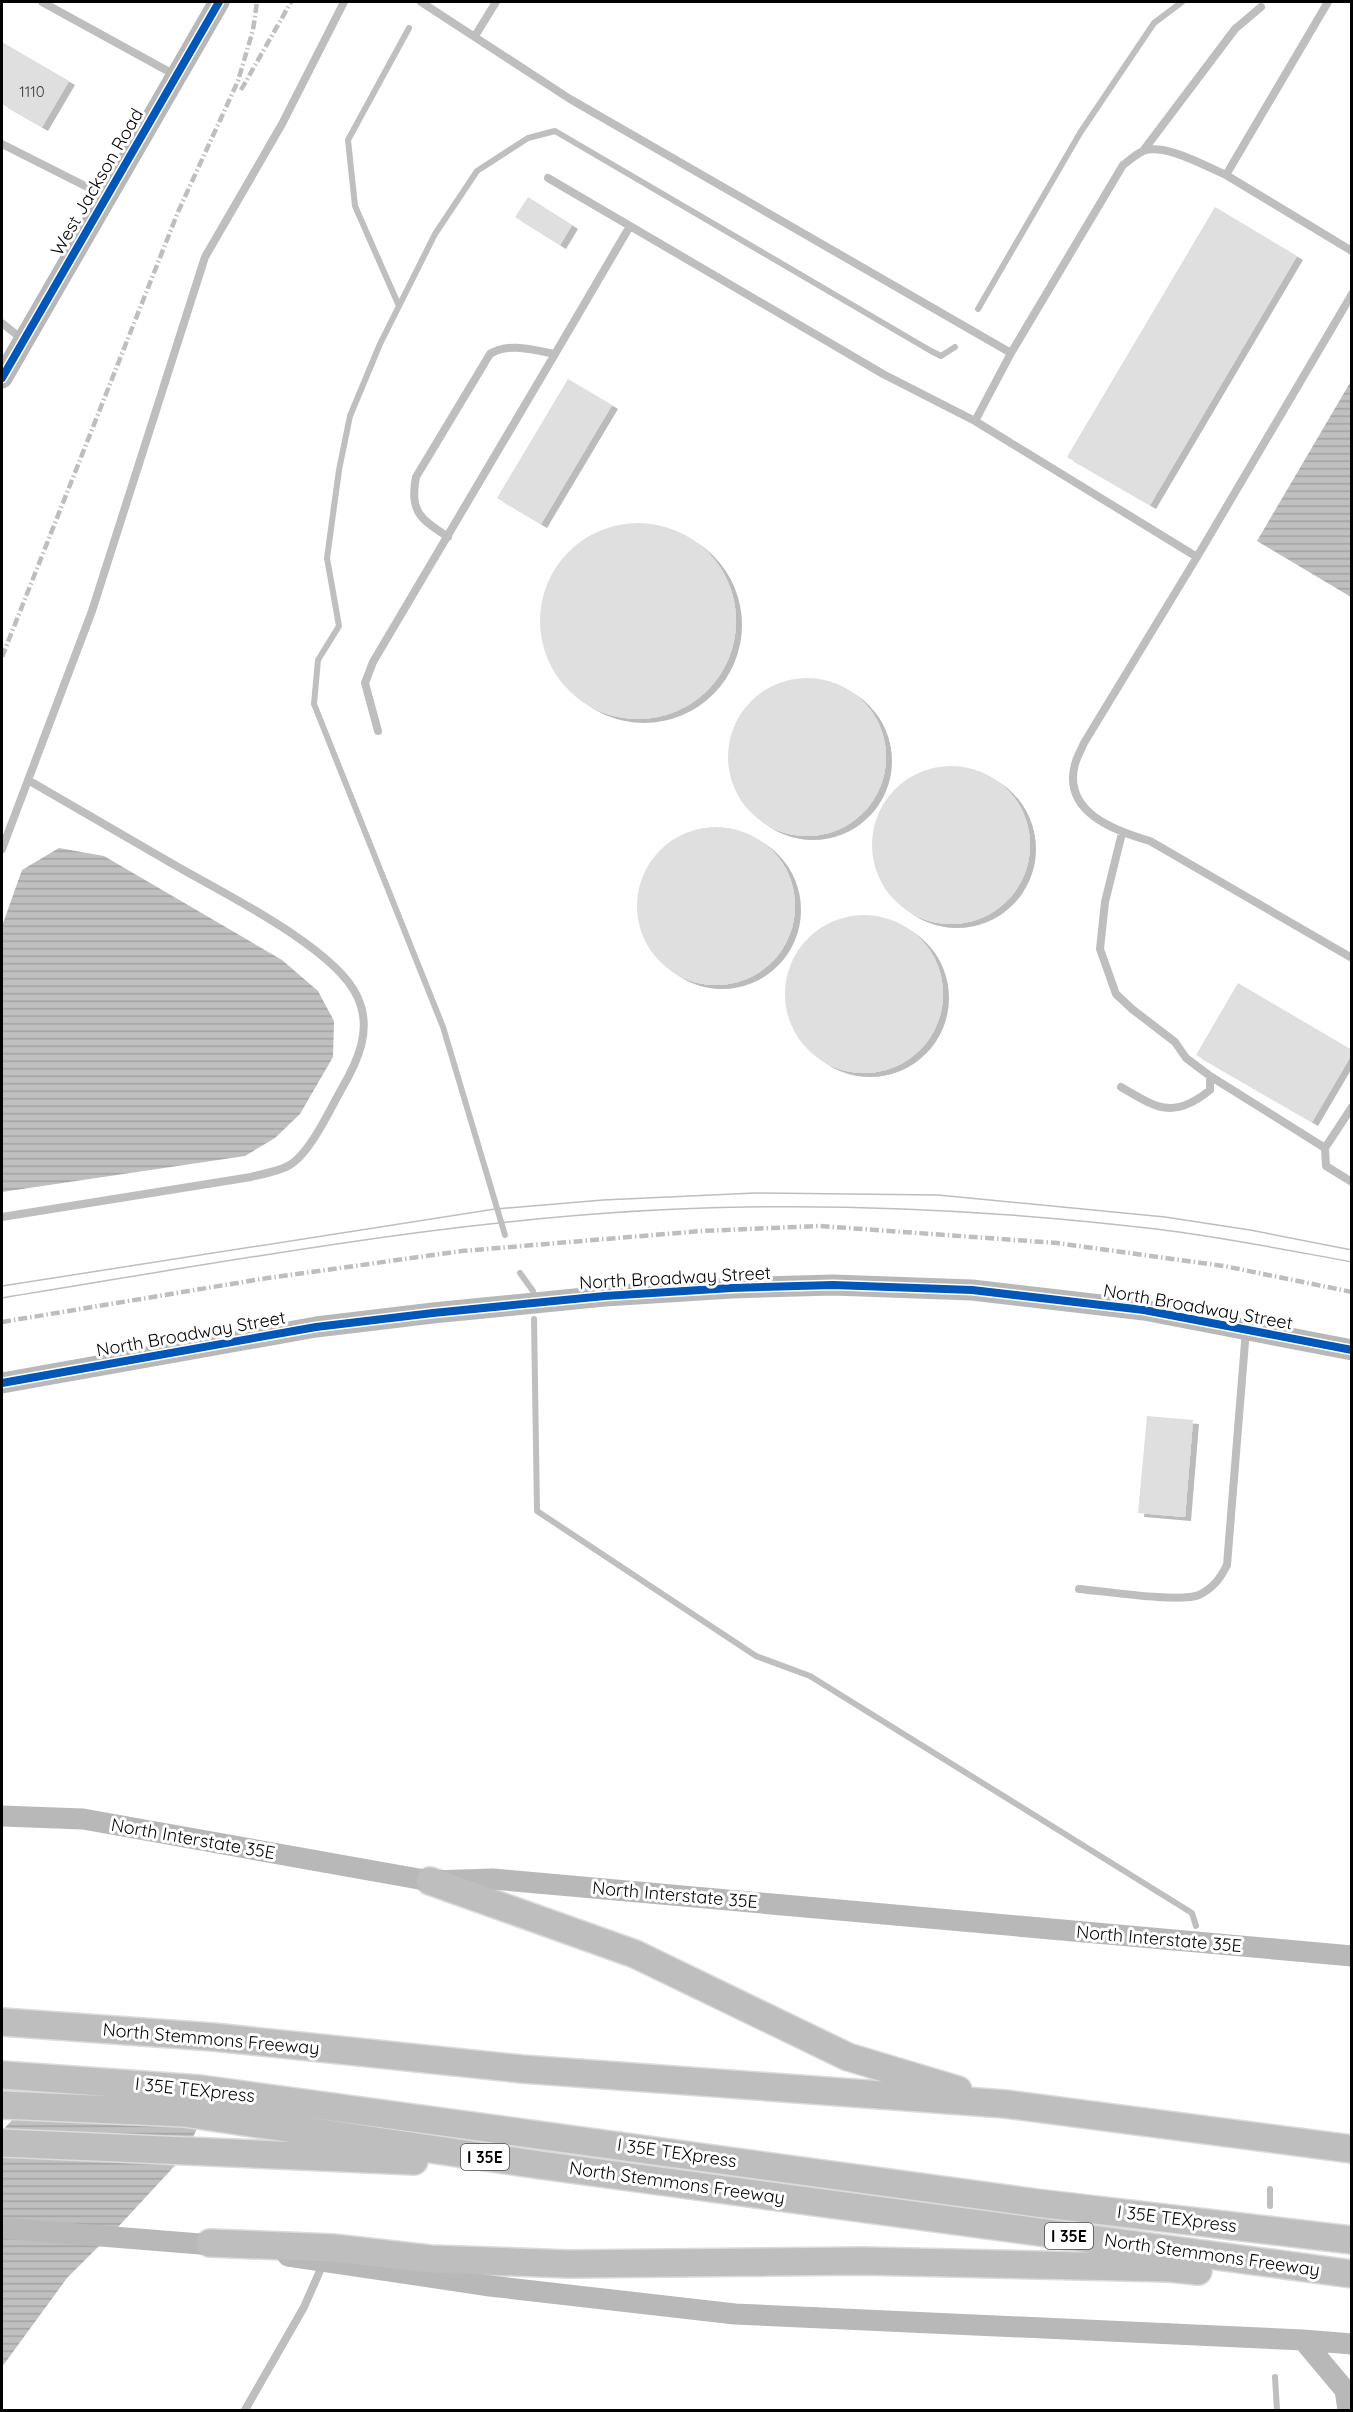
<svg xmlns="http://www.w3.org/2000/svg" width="1353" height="2412" font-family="Quicksand,sans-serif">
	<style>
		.water { fill: url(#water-rules) }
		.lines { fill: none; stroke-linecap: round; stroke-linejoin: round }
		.stream { stroke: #bfbfbf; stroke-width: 6 }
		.building { fill: #dfdfdf; filter: url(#shadow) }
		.highway-casing { stroke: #dbdbdb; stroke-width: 30 }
		.lane { stroke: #bebebe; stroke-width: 8 }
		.secondary { stroke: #b8b8b8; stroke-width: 21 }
		.highway { stroke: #bebebe; stroke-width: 27 }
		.tram { stroke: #bebebe; stroke-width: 1.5 }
		.rail { stroke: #bebebe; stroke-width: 4.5; stroke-dasharray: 9 3 1.5 3; stroke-linecap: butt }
		.cycleway-casing { stroke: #fff; stroke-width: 11 }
		.cycleway { stroke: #0057b8; stroke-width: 8 }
		.labels { text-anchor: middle; stroke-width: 6; stroke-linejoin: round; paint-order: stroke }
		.number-label { font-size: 15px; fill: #383838 }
		.shield { fill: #fff; stroke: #4c4c4c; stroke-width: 1.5 }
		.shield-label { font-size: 16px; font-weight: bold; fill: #000 }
		.street-label { font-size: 18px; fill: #000; stroke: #fff }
	</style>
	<defs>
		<pattern id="water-rules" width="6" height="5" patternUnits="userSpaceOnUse" patternTransform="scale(1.5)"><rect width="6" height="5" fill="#bfbfbf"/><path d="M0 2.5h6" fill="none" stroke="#a2a2a2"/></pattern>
		<filter id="shadow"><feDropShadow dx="6" dy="4" stdDeviation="0" flood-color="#0004"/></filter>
	</defs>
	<rect width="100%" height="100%" fill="#fff"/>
	<path class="water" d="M 1351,381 L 1351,597 L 1257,541 Z
		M 59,848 L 104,856 L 282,960 L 318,991 L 334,1021 L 333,1057 L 300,1114 L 275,1138 L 245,1156 L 2,1192 L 2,926 L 22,870 Z
		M 34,2096 L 196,2116 L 196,2131 L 182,2158 L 119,2226 L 67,2278 L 2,2367 L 2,2131 Z"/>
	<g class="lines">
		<path class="stream" d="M 399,306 L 355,206 L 348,140 L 409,28
			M 978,309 L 1080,133 L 1154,23 L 1182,2
			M 505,1235 L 443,1027 L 314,704 L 318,660 L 339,626 L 327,558 L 339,470 L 350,416 L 380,344 L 435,234 L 477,171 L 528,138 L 555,131 L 931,351 L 941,356 L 955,347
			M 520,1273 L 533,1291
			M 534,1319 L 537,1511 L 756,1656 L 810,1676 L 1192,1913 L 1196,1926
			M 1270,2189 L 1270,2206
			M 1275,2377 L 1277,2410"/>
	</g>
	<path class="building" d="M 2,42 L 69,81 L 42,127 L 2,104 Z
		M 528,197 L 572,225 L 560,245 L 515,217 Z
		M 1215,207 L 1297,256 L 1150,505 L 1067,457 Z
		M 568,379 L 612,405 L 541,524 L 497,498 Z
		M540 621a98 98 0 1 1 196 0a98 98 0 1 1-196 0Z
		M728 757a79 79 0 1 1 158 0a79 79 0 1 1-158 0Z
		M872 845a79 79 0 1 1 158 0a79 79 0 1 1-158 0Z
		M637 906a79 79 0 1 1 158 0a79 79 0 1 1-158 0Z
		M785 994a79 79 0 1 1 158 0a79 79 0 1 1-158 0Z
		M 1238,983 L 1352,1050 L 1352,1054 L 1312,1122 L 1196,1055 Z
		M 1147,1416 L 1193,1420 L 1185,1517 L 1138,1513 Z"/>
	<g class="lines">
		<defs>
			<path id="highway" d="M 430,1881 L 635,1954 L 848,2057 L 958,2090
				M 2,2022 L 213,2037 L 522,2069 L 1005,2104 L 1352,2149
				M 2,2075 L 200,2089 L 1037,2203 L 1352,2240
				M 2,2105 L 184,2113 L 540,2165 L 1352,2274
				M 2,2143 L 414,2161
				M 210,2243 L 333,2248 L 430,2259 L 569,2264 L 863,2261 L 1169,2268 L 1198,2271"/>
		</defs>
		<use href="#highway" class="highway-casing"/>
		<path class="lane" d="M 42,2 L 175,75
			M 421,2 L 570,99 L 1011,353
			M 1328,2 L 1226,175 C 1205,166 1165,143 1143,151 C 1136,154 1129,161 1123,165 L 1011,353 L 975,421 L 1197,557 L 1352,294
			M 475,36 L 496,2
			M 2,144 L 105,196
			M 1143,151 L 1235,29 L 1261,7
			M 1226,175 L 1352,251
			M 548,178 L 630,226
			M 2,323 L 22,339
			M 448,537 C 421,519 409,512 416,477 L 490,354 C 509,342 534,350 555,354 L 630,226 L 883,374 L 975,421
			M 1197,557 L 1084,743 C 1081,750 1077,757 1075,764 C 1062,812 1115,831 1150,841 L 1352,958
			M 378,731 L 365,683 L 373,662 L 555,354
			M 2,849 L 92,611 L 205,257 L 282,124 L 344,2
			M 1210,1076 L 1325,1148
			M 1121,1087 C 1157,1108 1173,1120 1210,1090 L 1210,1076 L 1186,1058 L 1175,1042 L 1132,1009 L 1116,994 L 1100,949 L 1105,902 L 1122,833
			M 1352,1107 L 1325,1148 L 1326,1166 L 1352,1182
			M 2,1217 L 251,1177 C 262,1174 275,1172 286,1167 C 308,1158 329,1111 341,1090 C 358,1061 373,1029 357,996 C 336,949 224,893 178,867 C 128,838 78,809 28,780
			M 1079,1589 C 1104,1591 1180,1603 1199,1595 C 1213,1588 1220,1579 1227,1565 L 1246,1330
			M 245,2410 L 304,2307 L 323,2264"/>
		<path class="secondary" d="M 2,378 L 219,2
			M 2,1383 L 316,1327 L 433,1313 L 605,1296 L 732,1288 L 833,1285 L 972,1290 L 1144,1310 L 1352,1350
			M 2,1816 L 83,1819 L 430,1881 L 493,1879 L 1352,1956
			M 2,2228 L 225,2246
			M 288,2256 L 490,2286 L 735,2314 L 1303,2340 L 1352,2344
			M 1303,2340 L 1345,2390 L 1348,2410"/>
		<use href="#highway" class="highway"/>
		<path class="tram" d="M 2,1286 L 495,1209 L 603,1200 L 755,1193 L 938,1195 L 1165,1217 L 1250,1230 L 1352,1250
			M 2,1298 C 248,1258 496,1210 747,1207 C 883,1205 1021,1213 1156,1229 C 1222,1237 1287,1250 1352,1262"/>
		<path class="rail" d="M 241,90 L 291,2
			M 2,657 L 178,212 L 238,81 L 253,30 L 257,2
			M 2,1322 L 261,1279 L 462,1251 L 701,1231 L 820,1226 L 1057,1243 L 1224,1266 L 1352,1292"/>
		<defs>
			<path id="cycleway" d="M 2,378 L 219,2
				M 2,1383 L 316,1327 L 433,1313 L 605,1296 L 732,1288 L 833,1285 L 972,1290 L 1144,1310 L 1352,1350"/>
		</defs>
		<use href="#cycleway" class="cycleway-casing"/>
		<use href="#cycleway" class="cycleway"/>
	</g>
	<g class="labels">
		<g class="number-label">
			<text x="32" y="97">1110</text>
		</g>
		<g class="shield">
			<rect x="461" y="2144" width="48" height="26" rx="4.5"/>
			<rect x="1045" y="2223" width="48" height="26" rx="4.5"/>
		</g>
		<g class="shield-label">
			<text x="485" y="2163">I 35E</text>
			<text x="1069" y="2242">I 35E</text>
		</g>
		<g class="street-label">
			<text transform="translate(97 182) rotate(-60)" y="6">West Jackson Road</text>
			<text transform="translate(675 1278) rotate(-3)" y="6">North Broadway Street</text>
			<text transform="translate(1198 1307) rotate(10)" y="6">North Broadway Street</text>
			<text transform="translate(191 1334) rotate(-10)" y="6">North Broadway Street</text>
			<text transform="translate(193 1839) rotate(10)" y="6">North Interstate 35E</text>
			<text transform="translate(675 1895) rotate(5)" y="6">North Interstate 35E</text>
			<text transform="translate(1159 1939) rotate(5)" y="6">North Interstate 35E</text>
			<text transform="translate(211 2039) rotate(5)" y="6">North Stemmons Freeway</text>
			<text transform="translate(195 2090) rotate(6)" y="6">I 35E TEXpress</text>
			<text transform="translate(677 2153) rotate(8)" y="6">I 35E TEXpress</text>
			<text transform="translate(677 2183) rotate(8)" y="6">North Stemmons Freeway</text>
			<text transform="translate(1177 2219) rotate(7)" y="6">I 35E TEXpress</text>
			<text transform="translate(1212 2255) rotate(8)" y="6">North Stemmons Freeway</text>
		</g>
	</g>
	<rect width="1353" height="2412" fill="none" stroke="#000000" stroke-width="6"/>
</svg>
